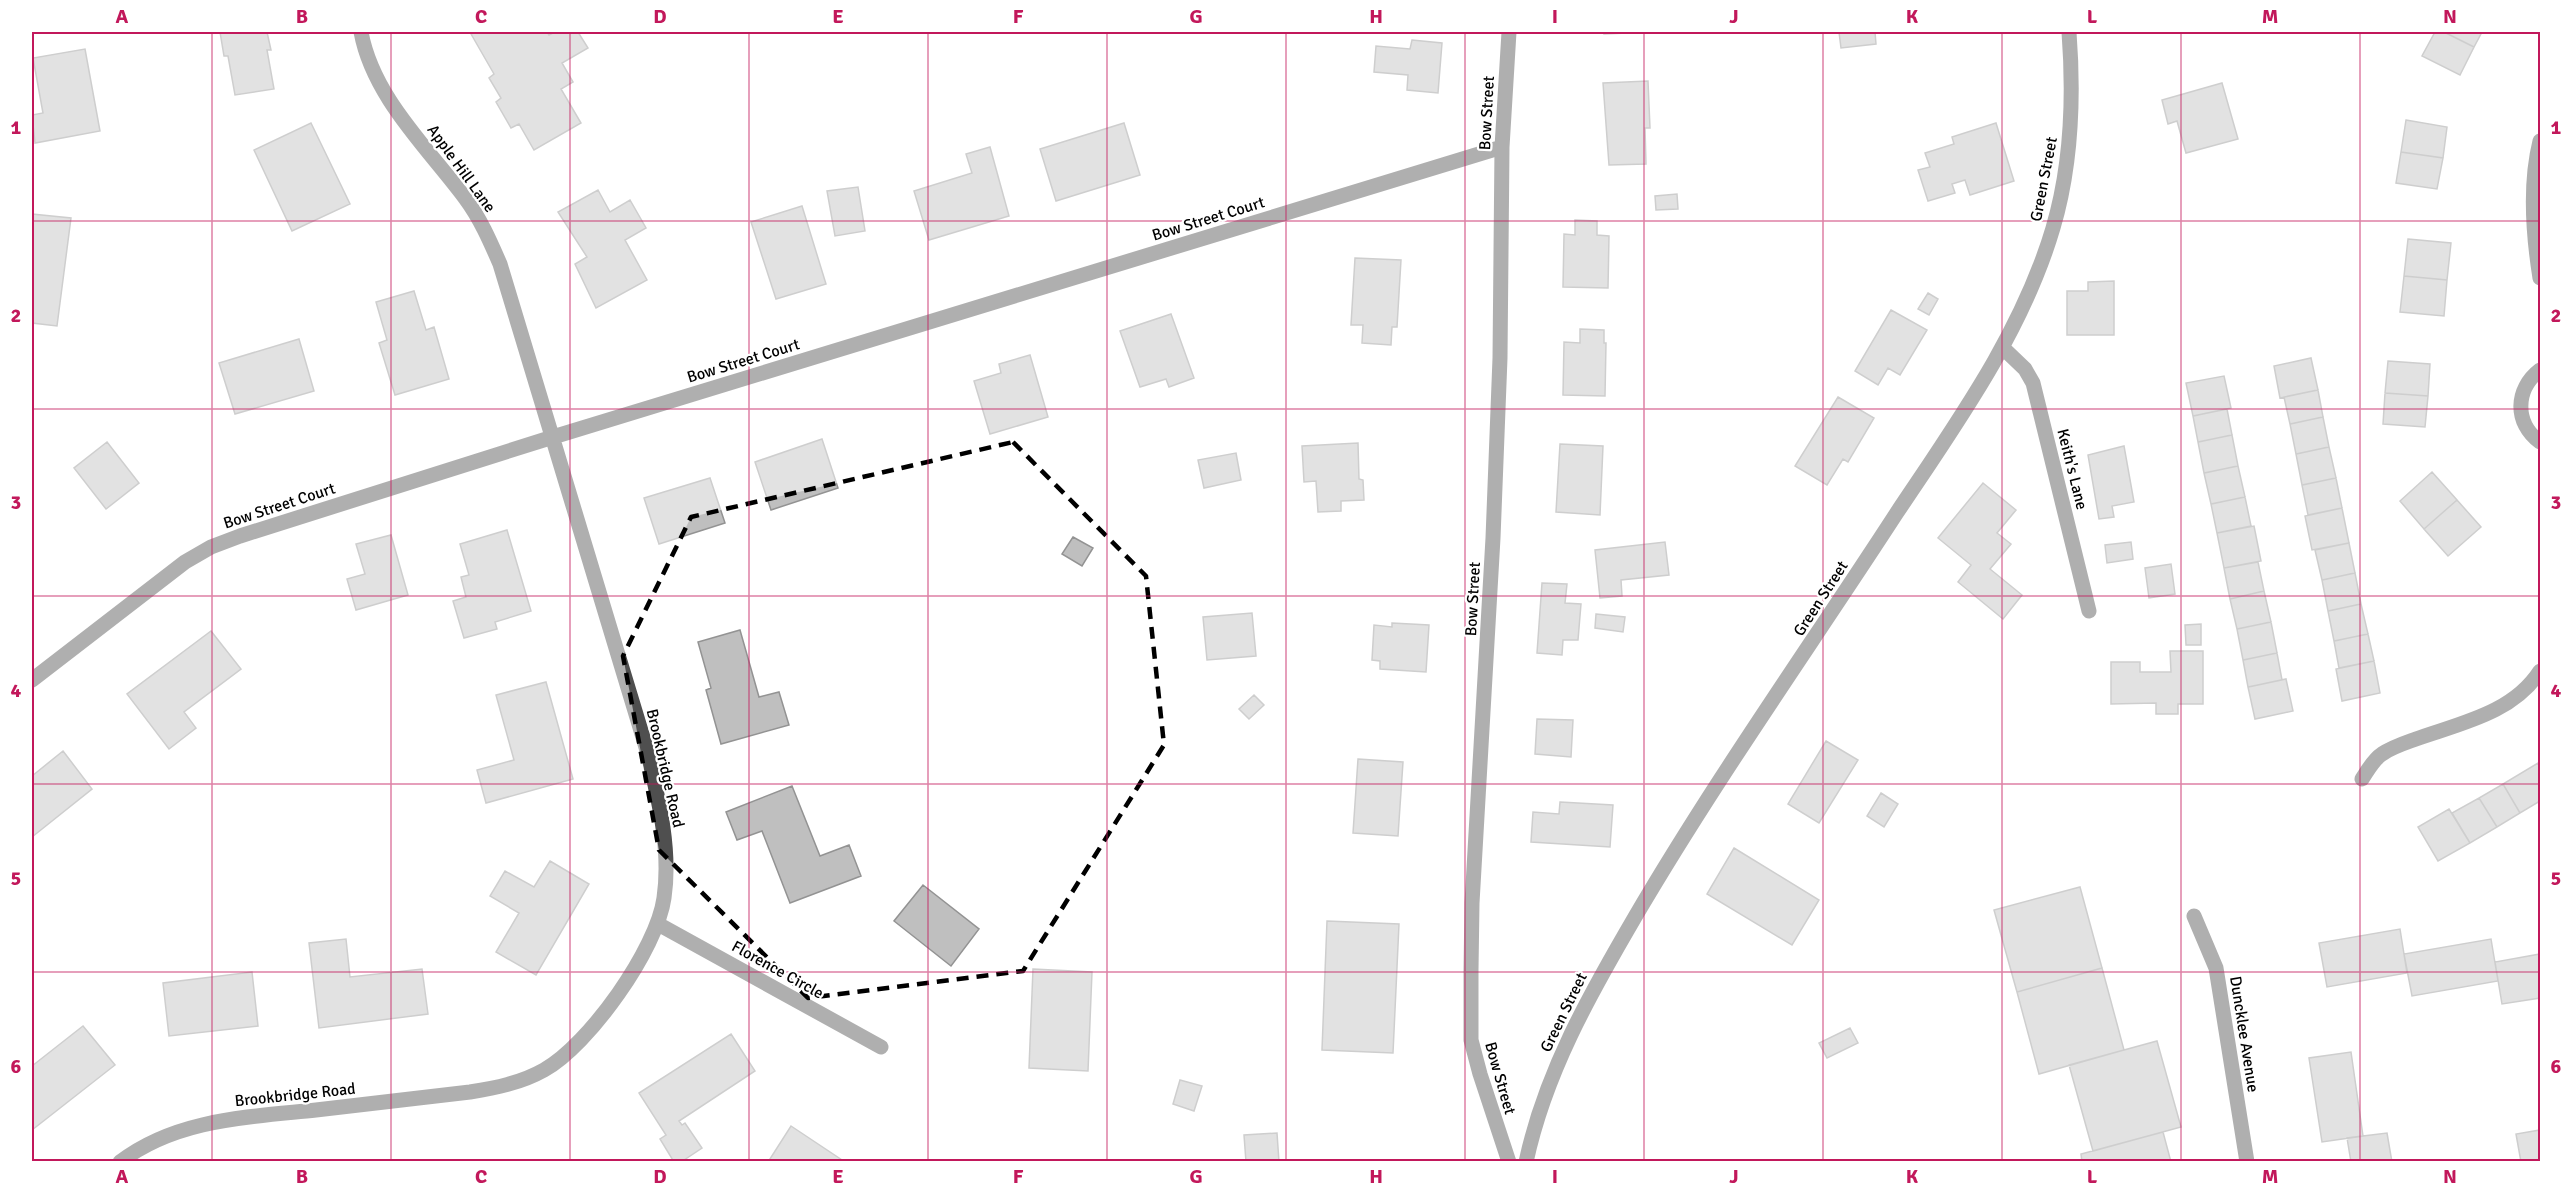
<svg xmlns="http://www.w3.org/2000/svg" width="2572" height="1193" font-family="Signika,sans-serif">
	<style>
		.building { fill: #bfbfbf; stroke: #939393; stroke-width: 1.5 }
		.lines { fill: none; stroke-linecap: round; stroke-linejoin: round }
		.minor { stroke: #4f4f4f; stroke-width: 15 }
		.marked { fill: none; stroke: #000; stroke-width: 4.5; stroke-dasharray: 12 8; stroke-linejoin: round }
		.grid { fill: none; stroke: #c2185b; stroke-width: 1.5; stroke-opacity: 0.55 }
		.labels { text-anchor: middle; stroke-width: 4.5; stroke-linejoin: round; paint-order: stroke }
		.street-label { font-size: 16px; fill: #000; stroke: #fff }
		.neatline { fill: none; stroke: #c2185b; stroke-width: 2 }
		.grid-label { font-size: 20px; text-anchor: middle; font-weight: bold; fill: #c2185b }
	</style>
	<rect width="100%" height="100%" fill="#fff"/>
	<path class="building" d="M 220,32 L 267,32 L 271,50 L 267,50 L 274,89 L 235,95 L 228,56 L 224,56 Z
		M 476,32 L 547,32 L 549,35 L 555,32 L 578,32 L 588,48 L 562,63 L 573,82 L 561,89 L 581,123 L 534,150 L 519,124 L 511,128 L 496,102 L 501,98 L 489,78 L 494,74 L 471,34 Z
		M 1604,32 L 1652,32 L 1604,34 Z
		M 1839,32 L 1875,32 L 1876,44 L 1841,48 Z
		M 2435,32 L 2444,32 L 2474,47 L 2460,75 L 2422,56 Z
		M 2444,32 L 2482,32 L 2474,47 Z
		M 1412,40 L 1442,43 L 1438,93 L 1407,90 L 1408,75 L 1374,72 L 1376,46 L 1410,49 Z
		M 85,49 L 100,131 L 35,143 L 32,115 L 43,113 L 33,58 Z
		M 1648,81 L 1650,128 L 1645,128 L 1646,164 L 1609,165 L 1603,83 Z
		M 2222,83 L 2238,139 L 2186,153 L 2177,121 L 2168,124 L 2162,100 Z
		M 2406,120 L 2447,127 L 2443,158 L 2401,152 Z
		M 311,123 L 350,204 L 292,231 L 254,150 Z
		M 1124,123 L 1140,175 L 1056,201 L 1040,149 Z
		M 1996,123 L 2014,181 L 1970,195 L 1965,180 L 1952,184 L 1955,193 L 1928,201 L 1918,170 L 1930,167 L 1925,153 L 1954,144 L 1952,137 Z
		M 990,147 L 1009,216 L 929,240 L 914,191 L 972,173 L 966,154 Z
		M 2401,152 L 2443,158 L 2437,189 L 2396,183 Z
		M 858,187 L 865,231 L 835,236 L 827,191 Z
		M 598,190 L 610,212 L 630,200 L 646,228 L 625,240 L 647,280 L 596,308 L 575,264 L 587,257 L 558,212 Z
		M 1677,194 L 1678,209 L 1656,210 L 1655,196 Z
		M 802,206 L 826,284 L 776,299 L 751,222 Z
		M 32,214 L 71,218 L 57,326 L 32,323 Z
		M 1575,220 L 1597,221 L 1597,235 L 1609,236 L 1608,288 L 1563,287 L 1564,234 L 1575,235 Z
		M 2408,239 L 2451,243 L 2447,280 L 2404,276 Z
		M 1355,258 L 1401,260 L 1397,327 L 1392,327 L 1391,345 L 1362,343 L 1363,325 L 1351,325 Z
		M 2404,276 L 2447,280 L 2444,316 L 2400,312 Z
		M 2114,281 L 2114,335 L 2067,335 L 2067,291 L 2088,291 L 2088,282 Z
		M 414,291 L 426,330 L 434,327 L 449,379 L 395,395 L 379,343 L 387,340 L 376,302 Z
		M 1928,293 L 1938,299 L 1929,315 L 1918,309 Z
		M 1891,310 L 1927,330 L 1900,375 L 1888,368 L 1878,385 L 1855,371 Z
		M 1171,314 L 1194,378 L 1169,387 L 1166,379 L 1140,387 L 1120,331 Z
		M 1580,329 L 1604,330 L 1604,343 L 1606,343 L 1605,396 L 1563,395 L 1564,342 L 1580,343 Z
		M 299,339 L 314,391 L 235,414 L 219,363 Z
		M 1030,355 L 1048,417 L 990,434 L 974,381 L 1001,373 L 999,364 Z
		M 2311,358 L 2318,390 L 2280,398 L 2274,366 Z
		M 2388,361 L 2430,364 L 2428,396 L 2385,393 Z
		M 2224,376 L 2231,408 L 2193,416 L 2186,383 Z
		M 2318,390 L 2323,417 L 2290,424 L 2284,397 Z
		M 2385,393 L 2428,396 L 2425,427 L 2383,424 Z
		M 1838,397 L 1874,418 L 1848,462 L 1843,459 L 1827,485 L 1795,466 Z
		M 2227,409 L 2232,435 L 2198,442 L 2193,416 Z
		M 2323,417 L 2329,447 L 2296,454 L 2290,424 Z
		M 2232,435 L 2238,466 L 2204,473 L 2198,442 Z
		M 822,439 L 838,488 L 771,510 L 755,462 Z
		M 107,442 L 139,483 L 106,509 L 74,468 Z
		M 1358,443 L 1359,479 L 1363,480 L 1364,500 L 1341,501 L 1341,511 L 1318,512 L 1316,481 L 1304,482 L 1302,446 Z
		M 1560,444 L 1603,446 L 1600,515 L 1556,512 Z
		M 2124,446 L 2134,502 L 2112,506 L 2114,517 L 2099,519 L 2088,455 Z
		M 2329,447 L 2336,478 L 2302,485 L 2296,454 Z
		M 1236,453 L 1241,480 L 1204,488 L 1198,460 Z
		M 2238,466 L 2245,497 L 2211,504 L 2204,473 Z
		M 2432,472 L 2457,500 L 2424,529 L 2400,501 Z
		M 710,478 L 725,523 L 659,544 L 644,498 Z
		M 2336,478 L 2342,508 L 2308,515 L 2302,485 Z
		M 1983,483 L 2016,510 L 1997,533 L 2011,544 L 1990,569 L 2022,595 L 2003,619 L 1958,582 L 1971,565 L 1938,538 Z
		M 2245,497 L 2251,526 L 2217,533 L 2211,504 Z
		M 2457,500 L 2481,527 L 2448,556 L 2424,529 Z
		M 2342,508 L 2349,543 L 2312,550 L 2305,516 Z
		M 2254,526 L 2261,561 L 2224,568 L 2217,533 Z
		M 507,530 L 531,611 L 495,622 L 497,629 L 464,638 L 453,601 L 466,597 L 461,577 L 469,575 L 460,544 Z
		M 391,535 L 408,595 L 356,610 L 347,579 L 365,574 L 356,544 Z
		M 1073,537 L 1093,548 L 1082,566 L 1062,554 Z
		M 1665,542 L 1669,575 L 1621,580 L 1622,596 L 1600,598 L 1595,550 Z
		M 2131,542 L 2133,559 L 2107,563 L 2105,545 Z
		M 2349,543 L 2355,573 L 2322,580 L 2315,550 Z
		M 2258,562 L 2264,591 L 2230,599 L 2224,568 Z
		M 2171,564 L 2175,594 L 2149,598 L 2145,568 Z
		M 2355,573 L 2361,604 L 2328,611 L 2322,580 Z
		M 1542,583 L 1567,584 L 1565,603 L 1581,604 L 1578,640 L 1563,640 L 1562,655 L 1537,653 Z
		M 2264,591 L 2271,622 L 2237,629 L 2230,599 Z
		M 2361,604 L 2368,634 L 2334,641 L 2328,611 Z
		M 1252,613 L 1256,656 L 1207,660 L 1203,617 Z
		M 1596,614 L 1625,617 L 1623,632 L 1595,628 Z
		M 2271,622 L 2277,653 L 2243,660 L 2237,629 Z
		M 1392,623 L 1429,625 L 1426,672 L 1380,669 L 1380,661 L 1372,660 L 1374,625 L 1392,627 Z
		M 2201,624 L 2201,645 L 2186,645 L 2185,625 Z
		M 740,630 L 759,697 L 779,692 L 789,725 L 721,744 L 706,690 L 711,688 L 698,642 Z
		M 211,631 L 241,669 L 184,712 L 196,728 L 169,749 L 127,694 Z
		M 2368,634 L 2374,661 L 2339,668 L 2334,641 Z
		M 2170,651 L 2203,651 L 2203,704 L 2178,704 L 2178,714 L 2156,714 L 2156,703 L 2111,704 L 2111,662 L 2140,662 L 2140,672 L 2171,672 Z
		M 2277,653 L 2282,680 L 2248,687 L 2243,660 Z
		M 2374,661 L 2380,693 L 2342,701 L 2336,669 Z
		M 2286,679 L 2293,711 L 2255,719 L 2248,687 Z
		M 546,682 L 573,779 L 486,803 L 477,770 L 514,760 L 496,695 Z
		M 1254,695 L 1264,705 L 1249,719 L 1239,709 Z
		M 1537,719 L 1573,720 L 1571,757 L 1535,754 Z
		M 1826,741 L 1858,760 L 1819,823 L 1788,804 Z
		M 63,751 L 92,789 L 32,837 L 32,776 Z
		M 1358,759 L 1403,762 L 1398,836 L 1353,833 Z
		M 2538,763 L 2540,767 L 2540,801 L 2520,813 L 2503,784 Z
		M 2503,784 L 2520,813 L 2497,827 L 2479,798 Z
		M 792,786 L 820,856 L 849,845 L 861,876 L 790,903 L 762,831 L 737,840 L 726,812 Z
		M 1881,793 L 1898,804 L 1884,827 L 1867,816 Z
		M 2479,798 L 2497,827 L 2470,843 L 2452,813 Z
		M 1560,802 L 1613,805 L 1610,847 L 1531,842 L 1533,812 L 1559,814 Z
		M 2449,809 L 2470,843 L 2438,861 L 2418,827 Z
		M 1734,848 L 1819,900 L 1792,945 L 1707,894 Z
		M 550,861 L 589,884 L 536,975 L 496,952 L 519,913 L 490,896 L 505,871 L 534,887 Z
		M 923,885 L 979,929 L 951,966 L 894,921 Z
		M 2080,887 L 2102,968 L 2017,992 L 1994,910 Z
		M 1327,921 L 1399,924 L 1393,1053 L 1322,1050 Z
		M 2400,929 L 2407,973 L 2327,987 L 2319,943 Z
		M 346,939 L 350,977 L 422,969 L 428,1014 L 319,1028 L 309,943 Z
		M 2491,939 L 2498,981 L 2412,996 L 2404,954 Z
		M 2540,954 L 2540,998 L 2502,1004 L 2495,962 Z
		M 2102,968 L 2124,1050 L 2039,1074 L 2017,992 Z
		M 1033,969 L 1092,972 L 1088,1071 L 1029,1068 Z
		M 252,972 L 258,1026 L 169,1036 L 163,983 Z
		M 83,1026 L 115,1065 L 32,1130 L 32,1066 Z
		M 1850,1028 L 1858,1043 L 1827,1058 L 1819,1043 Z
		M 731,1034 L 755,1071 L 679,1121 L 682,1125 L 685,1123 L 702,1148 L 681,1162 L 674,1162 L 660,1139 L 666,1135 L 639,1093 Z
		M 2157,1041 L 2181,1127 L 2093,1151 L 2069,1065 Z
		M 2351,1052 L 2363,1136 L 2322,1142 L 2309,1058 Z
		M 1180,1080 L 1202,1086 L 1194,1111 L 1173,1104 Z
		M 791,1126 L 845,1162 L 768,1162 Z
		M 2540,1130 L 2540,1162 L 2521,1162 L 2516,1134 Z
		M 2163,1132 L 2171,1162 L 2082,1162 L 2081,1154 Z
		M 1277,1133 L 1279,1162 L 1246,1162 L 1244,1135 Z
		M 2387,1133 L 2392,1162 L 2351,1162 L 2347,1138 Z"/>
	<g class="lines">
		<path class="minor" d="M 2540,141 C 2529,185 2533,234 2540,278
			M 2002,347 L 2025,369 L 2033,383 L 2089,611
			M 2540,370 C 2515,389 2514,423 2540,442
			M 32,680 L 185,562 L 211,547 L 240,536 L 553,437 L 1502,147
			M 2362,779 C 2368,770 2373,760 2382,754 C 2392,747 2405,743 2416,739 C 2461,723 2513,713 2540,671
			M 2194,916 L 2216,968 L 2247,1162
			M 658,924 L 881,1047
			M 120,1162 C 176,1119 248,1117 316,1110 C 367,1104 418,1098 470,1092 C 495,1088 521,1083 544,1070 C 589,1045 657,949 664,898 C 671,851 659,801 648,754 L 500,264 C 490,241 480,218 465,198 C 427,147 373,97 361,32
			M 1509,1162 L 1480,1074 L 1471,1040 L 1471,970 L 1472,903 L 1493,538 L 1500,358 L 1502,147 L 1509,32
			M 1526,1162 C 1545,1073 1590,994 1635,917 C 1716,779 1809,648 1896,514 C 1956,424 2022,333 2053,228 C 2072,164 2074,98 2069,32"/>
	</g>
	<path d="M0 0H2572V1193H0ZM 1013,442 L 1146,576 L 1164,745 L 1023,971 L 808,998 L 659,850 L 623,656 L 691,517 Z" fill="#fff" fill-opacity=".55" fill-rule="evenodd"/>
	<path class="marked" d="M 1013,442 L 1146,576 L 1164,745 L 1023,971 L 808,998 L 659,850 L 623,656 L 691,517 Z"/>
	<path class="grid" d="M 212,32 L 212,1162M 391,32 L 391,1162M 570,32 L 570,1162M 749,32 L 749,1162M 928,32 L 928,1162M 1107,32 L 1107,1162M 1286,32 L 1286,1162M 1465,32 L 1465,1162M 1644,32 L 1644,1162M 1823,32 L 1823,1162M 2002,32 L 2002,1162M 2181,32 L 2181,1162M 2360,32 L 2360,1162M 32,221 L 2540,221M 32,409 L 2540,409M 32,596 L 2540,596M 32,784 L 2540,784M 32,972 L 2540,972"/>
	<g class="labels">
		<g class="street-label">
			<text transform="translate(1486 113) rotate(-87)" y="6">Bow Street</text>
			<text transform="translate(462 168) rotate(54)" y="6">Apple Hill Lane</text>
			<text transform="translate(2043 179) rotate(-79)" y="6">Green Street</text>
			<text transform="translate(1208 218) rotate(-17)" y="6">Bow Street Court</text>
			<text transform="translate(743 360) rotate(-17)" y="6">Bow Street Court</text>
			<text transform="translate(2073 469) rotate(76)" y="6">Keith's Lane</text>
			<text transform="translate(279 505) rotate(-18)" y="6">Bow Street Court</text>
			<text transform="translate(1820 598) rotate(-57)" y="6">Green Street</text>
			<text transform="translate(1472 599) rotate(-87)" y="6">Bow Street</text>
			<text transform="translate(666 768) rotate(77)" y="6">Brookbridge Road</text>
			<text transform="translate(778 969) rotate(29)" y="6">Florence Circle</text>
			<text transform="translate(1563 1012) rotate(-64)" y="6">Green Street</text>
			<text transform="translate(2245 1034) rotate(81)" y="6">Duncklee Avenue</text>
			<text transform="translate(1501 1078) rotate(74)" y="6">Bow Street</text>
			<text transform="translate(295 1094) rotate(-6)" y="6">Brookbridge Road</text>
		</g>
	</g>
	<rect width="2572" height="1193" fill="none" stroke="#ffffff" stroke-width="66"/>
	<rect x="33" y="33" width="2506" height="1127" class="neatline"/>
	<g class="grid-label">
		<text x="122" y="23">A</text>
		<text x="302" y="23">B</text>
		<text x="481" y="23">C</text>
		<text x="660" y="23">D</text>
		<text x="838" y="23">E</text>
		<text x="1018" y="23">F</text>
		<text x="1196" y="23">G</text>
		<text x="1376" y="23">H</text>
		<text x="1555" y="23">I</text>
		<text x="1734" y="23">J</text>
		<text x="1912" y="23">K</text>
		<text x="2092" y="23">L</text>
		<text x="2270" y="23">M</text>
		<text x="2450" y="23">N</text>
		<text x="16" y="134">1</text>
		<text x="2556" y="134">1</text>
		<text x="16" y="322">2</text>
		<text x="2556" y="322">2</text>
		<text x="16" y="509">3</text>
		<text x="2556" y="509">3</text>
		<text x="16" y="697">4</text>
		<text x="2556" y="697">4</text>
		<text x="16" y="885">5</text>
		<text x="2556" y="885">5</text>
		<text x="16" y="1073">6</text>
		<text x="2556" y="1073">6</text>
		<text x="122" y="1183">A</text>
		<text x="302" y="1183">B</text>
		<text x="481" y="1183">C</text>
		<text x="660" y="1183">D</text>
		<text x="838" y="1183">E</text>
		<text x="1018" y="1183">F</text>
		<text x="1196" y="1183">G</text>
		<text x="1376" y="1183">H</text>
		<text x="1555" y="1183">I</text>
		<text x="1734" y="1183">J</text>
		<text x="1912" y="1183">K</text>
		<text x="2092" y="1183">L</text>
		<text x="2270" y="1183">M</text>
		<text x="2450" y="1183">N</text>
	</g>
</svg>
